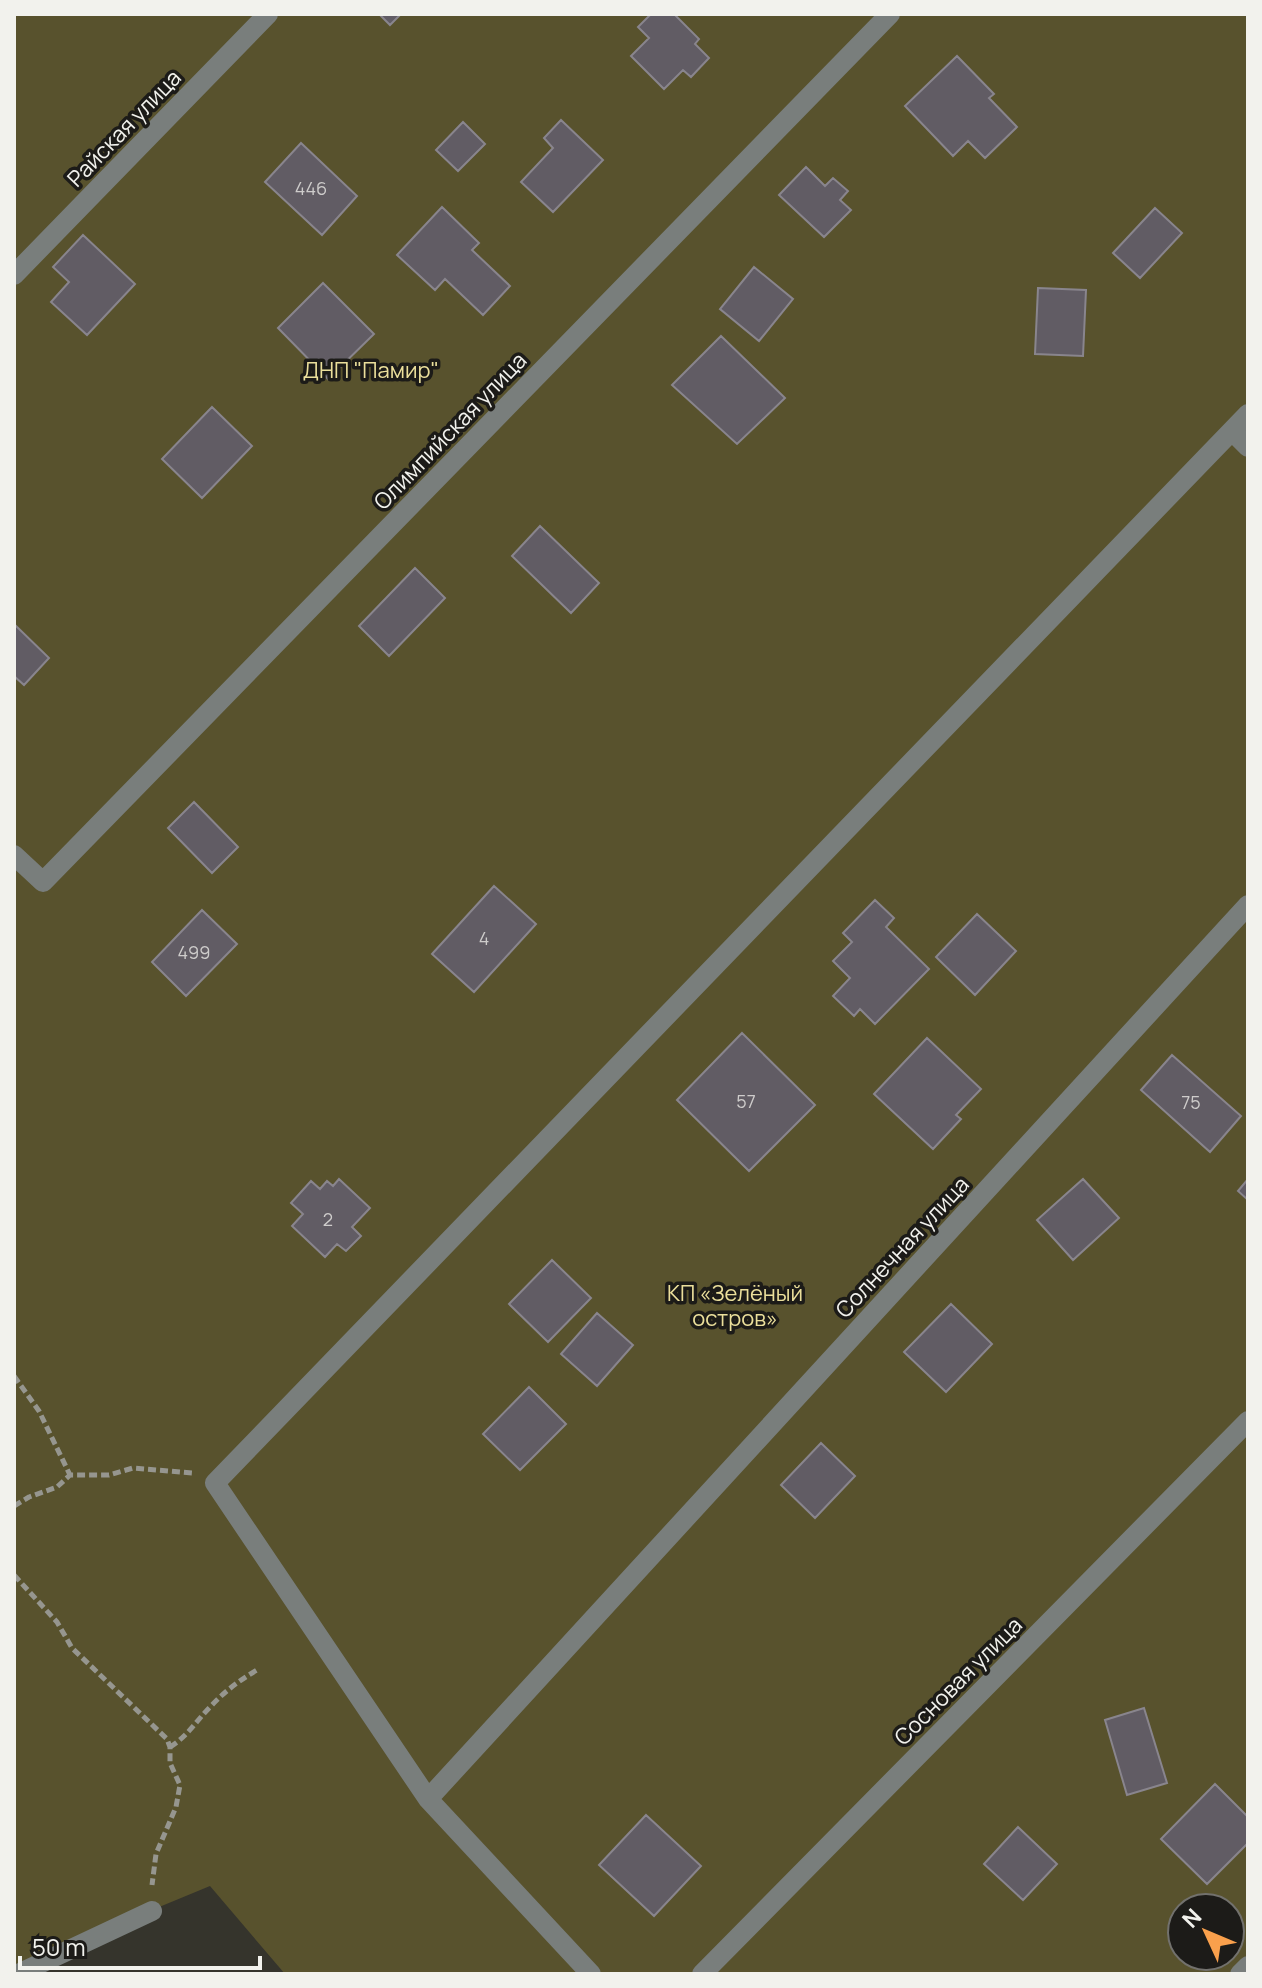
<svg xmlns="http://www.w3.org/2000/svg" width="1262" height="1988" font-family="Manrope,sans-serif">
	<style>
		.green { fill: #58522d; fill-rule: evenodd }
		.building { fill: #615c64; stroke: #89858d; stroke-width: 2 }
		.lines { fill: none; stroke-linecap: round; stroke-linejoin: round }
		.path { stroke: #96968f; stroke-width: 5; stroke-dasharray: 8 4; stroke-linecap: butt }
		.minor { stroke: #797e7c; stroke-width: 20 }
		.labels { text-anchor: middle; stroke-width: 7; stroke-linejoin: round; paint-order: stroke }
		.number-label { font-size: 18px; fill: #cecccb }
		.street-label { font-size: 22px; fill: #f2f2ed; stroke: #1c1b18 }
		.park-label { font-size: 22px; fill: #ebdf9b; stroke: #1c1b18 }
	</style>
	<rect width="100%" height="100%" fill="#35342c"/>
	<path class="green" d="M 14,14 L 1248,14 L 1248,1974 L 285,1974 L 210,1886 L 14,1967 ZM 1182,1908 L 1230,1908 L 1230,1956 L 1182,1956 Z"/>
	<path class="building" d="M 379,14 L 401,14 L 390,25 Z
		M 651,14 L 674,14 L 699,39 L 695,44 L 709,58 L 691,77 L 683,70 L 664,89 L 631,56 L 649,38 L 638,27 Z
		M 957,56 L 994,94 L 989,98 L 1017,127 L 985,158 L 968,141 L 953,156 L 905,106 Z
		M 561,120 L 603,160 L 553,212 L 521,182 L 553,148 L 544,138 Z
		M 463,122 L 485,144 L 458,171 L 436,150 Z
		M 301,143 L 357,196 L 322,235 L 265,182 Z
		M 806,167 L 825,186 L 833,178 L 848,191 L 840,200 L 851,210 L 824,237 L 779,195 Z
		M 442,207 L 479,243 L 472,250 L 510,286 L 483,315 L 445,279 L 435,290 L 397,255 Z
		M 1155,208 L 1182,233 L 1140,278 L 1113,253 Z
		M 83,235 L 135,284 L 87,335 L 51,302 L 69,282 L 53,267 Z
		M 754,267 L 793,299 L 759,341 L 720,309 Z
		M 323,283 L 374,334 L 328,379 L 278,328 Z
		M 1038,288 L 1086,290 L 1083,356 L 1035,354 Z
		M 721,336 L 785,398 L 737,444 L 672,385 Z
		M 212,407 L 252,446 L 202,498 L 162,459 Z
		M 540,526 L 599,583 L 571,613 L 512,556 Z
		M 415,568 L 445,598 L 389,656 L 359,626 Z
		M 14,624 L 49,658 L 24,685 L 14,676 Z
		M 194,802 L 238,847 L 212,873 L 168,828 Z
		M 494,886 L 536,924 L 474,992 L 432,954 Z
		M 875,900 L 894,918 L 886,927 L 929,969 L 875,1024 L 860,1009 L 854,1016 L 833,996 L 850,978 L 833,961 L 852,942 L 843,933 Z
		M 202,910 L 237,944 L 186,996 L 152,962 Z
		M 977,914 L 1016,951 L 975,995 L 936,957 Z
		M 742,1033 L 815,1105 L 749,1171 L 677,1100 Z
		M 927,1038 L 981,1089 L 956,1115 L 961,1119 L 933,1149 L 874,1094 Z
		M 1172,1055 L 1241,1116 L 1210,1152 L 1141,1090 Z
		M 339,1179 L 370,1208 L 352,1227 L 361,1236 L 346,1251 L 337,1244 L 325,1257 L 292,1226 L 303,1214 L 291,1203 L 311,1181 L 320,1189 L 327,1181 L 333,1186 Z
		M 1083,1179 L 1119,1218 L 1073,1260 L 1037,1220 Z
		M 1248,1179 L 1248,1200 L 1238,1191 Z
		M 552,1260 L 591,1298 L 548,1342 L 509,1304 Z
		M 951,1304 L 992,1344 L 946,1392 L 904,1352 Z
		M 597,1313 L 633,1345 L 597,1386 L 561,1354 Z
		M 529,1387 L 566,1424 L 520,1470 L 483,1434 Z
		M 821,1443 L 855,1476 L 815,1518 L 781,1485 Z
		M 1144,1708 L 1167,1783 L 1127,1795 L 1105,1720 Z
		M 1215,1784 L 1248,1817 L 1248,1843 L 1207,1884 L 1161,1839 Z
		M 646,1815 L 701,1866 L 654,1916 L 599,1865 Z
		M 1018,1827 L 1057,1864 L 1023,1900 L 984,1864 Z"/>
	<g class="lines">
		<path class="path" d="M 14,1376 L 39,1411 L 70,1475
			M 14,1506 L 29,1497 L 57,1487 L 70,1475 L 109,1475 L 133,1468 L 193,1473
			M 14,1575 L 57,1622 L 72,1648 L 167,1739 L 170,1747 L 170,1763 L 180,1785 L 176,1807 L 156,1854 L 152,1885
			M 170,1747 C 188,1736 196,1721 211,1706 C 225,1691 240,1680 257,1670"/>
		<path class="minor" d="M 14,275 L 268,14
			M 1232,431 L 1248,447
			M 14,855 L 43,882 L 890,14
			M 428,1799 L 1248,905
			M 18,1974 L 152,1911
			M 591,1974 L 428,1799 L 215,1483 L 1248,414
			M 702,1974 L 1248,1421
			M 1240,1974 L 1248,1966"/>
	</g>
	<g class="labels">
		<g class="number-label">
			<text x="311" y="195">446</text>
			<text x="484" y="945">4</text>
			<text x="194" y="959">499</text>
			<text x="746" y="1108">57</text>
			<text x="1191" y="1109">75</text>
			<text x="328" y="1226">2</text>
		</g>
		<g class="street-label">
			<text transform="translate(124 128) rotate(-46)" y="8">Райская улица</text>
			<text transform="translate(450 431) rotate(-46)" y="8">Олимпийская улица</text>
			<text transform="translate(902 1247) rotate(-47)" y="8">Солнечная улица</text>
			<text transform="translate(958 1681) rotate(-45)" y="8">Сосновая улица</text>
		</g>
		<g class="park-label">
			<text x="371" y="378">ДНП "Памир"</text>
			<text x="735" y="1301">КП «Зелёный<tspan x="735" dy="25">остров»</tspan></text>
		</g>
	</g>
	<rect width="1262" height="1988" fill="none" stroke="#f2f2ed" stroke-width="32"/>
	<g transform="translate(1206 1932) rotate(314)"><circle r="38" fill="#1c1b18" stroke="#72716d" stroke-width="2"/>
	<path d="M0-6L14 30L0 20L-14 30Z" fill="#f9a04c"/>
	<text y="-12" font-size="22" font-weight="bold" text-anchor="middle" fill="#f2f2ed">N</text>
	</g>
	<path d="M20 1956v12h240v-12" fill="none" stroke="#f2f2ed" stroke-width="4"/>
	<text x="32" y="1956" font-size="24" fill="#f2f2ed" stroke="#1c1b18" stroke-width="6" paint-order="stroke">50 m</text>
</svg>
